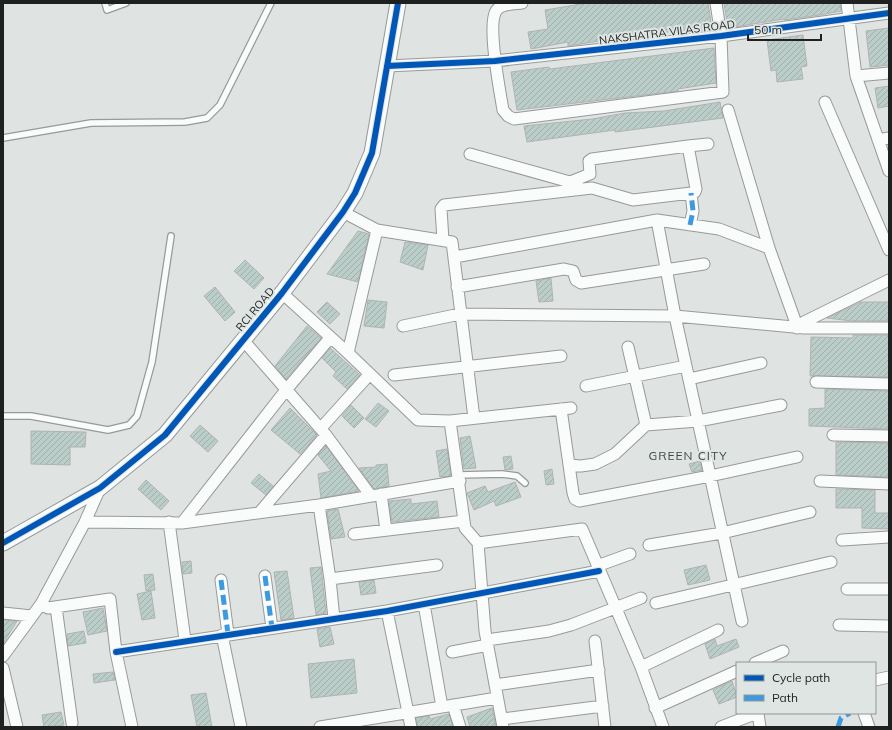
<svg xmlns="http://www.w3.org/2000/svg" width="892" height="730" font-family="Mulish,sans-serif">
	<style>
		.building { fill: url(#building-hatch); stroke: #b0b3b2 }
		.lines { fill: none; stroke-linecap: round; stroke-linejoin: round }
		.lane-casing { stroke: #969a98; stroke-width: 8 }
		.street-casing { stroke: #969a98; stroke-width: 13 }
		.secondary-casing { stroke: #969a98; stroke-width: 17 }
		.lane { stroke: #fafbfb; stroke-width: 5.5 }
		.street { stroke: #fafbfb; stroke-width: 11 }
		.secondary { stroke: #fafbfb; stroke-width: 15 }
		.quiet { stroke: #3c9be0; stroke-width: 5; stroke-dasharray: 10 5; stroke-linecap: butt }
		.cycleway-casing { stroke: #dee5e3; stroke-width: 8 }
		.cycleway { stroke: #0057b8; stroke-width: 6 }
		.labels { text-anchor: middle; stroke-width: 4; stroke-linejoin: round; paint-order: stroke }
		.street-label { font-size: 11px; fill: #1e2120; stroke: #dee5e3 }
		.neighbourhood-label { font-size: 12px; letter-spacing: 1px; fill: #414644; stroke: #dee5e3 }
	</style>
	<defs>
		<pattern id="building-hatch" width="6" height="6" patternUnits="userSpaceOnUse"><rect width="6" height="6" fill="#bacdc8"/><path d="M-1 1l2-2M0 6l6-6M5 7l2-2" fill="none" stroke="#9fb0ac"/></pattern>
	</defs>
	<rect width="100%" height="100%" fill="#dfe4e2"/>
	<path class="building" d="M 587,3 L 708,3 L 712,29 L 673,33 L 673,31 L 637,38 L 637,35 L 568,46 L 568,42 L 531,49 L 528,32 L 548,29 L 545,10 Z
		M 724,3 L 840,3 L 841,11 L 820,15 L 784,20 L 784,19 L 728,28 Z
		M 889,28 L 889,65 L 870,67 L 866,31 Z
		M 803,35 L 807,66 L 801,67 L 803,79 L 777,82 L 776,70 L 771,71 L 767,40 Z
		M 714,48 L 716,83 L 678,89 L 678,91 L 517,110 L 511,72 L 549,67 L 550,69 Z
		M 889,86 L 889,106 L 878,108 L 875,88 Z
		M 720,102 L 723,118 L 615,132 L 615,130 L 527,142 L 524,126 L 592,119 L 625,113 L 664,111 Z
		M 358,231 L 369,234 L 358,282 L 327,274 Z
		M 405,242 L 428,245 L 423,270 L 400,262 Z
		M 245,260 L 264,278 L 254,289 L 234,271 Z
		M 551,278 L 553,301 L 539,302 L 536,281 Z
		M 215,287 L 235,312 L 225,321 L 204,296 Z
		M 368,300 L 387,302 L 384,328 L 364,326 Z
		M 327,302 L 340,314 L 330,324 L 317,312 Z
		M 861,302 L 889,302 L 889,321 L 852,321 L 827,318 Z
		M 307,326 L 321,338 L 286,379 L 275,366 Z
		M 853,335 L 889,335 L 889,377 L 810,376 L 811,337 L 853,338 Z
		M 330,348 L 360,375 L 347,389 L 333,376 L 336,372 L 322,358 Z
		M 825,389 L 889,391 L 889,429 L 809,426 L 809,409 L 825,408 Z
		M 378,403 L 389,411 L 376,427 L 365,419 Z
		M 351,405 L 364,418 L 354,428 L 342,416 Z
		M 290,408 L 317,435 L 300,454 L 271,430 Z
		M 200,425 L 218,441 L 208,452 L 190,436 Z
		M 31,431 L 86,432 L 85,447 L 70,447 L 70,465 L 31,464 Z
		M 470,436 L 476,468 L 464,469 L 460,438 Z
		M 836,442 L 889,443 L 889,477 L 836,475 Z
		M 326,446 L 359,491 L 321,498 L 318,474 L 331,471 L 318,455 Z
		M 447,449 L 451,476 L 440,477 L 436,451 Z
		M 511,456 L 513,469 L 505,470 L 503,457 Z
		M 700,461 L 702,470 L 692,472 L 689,464 Z
		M 387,464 L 389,486 L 374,489 L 359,468 L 376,467 L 376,465 Z
		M 552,469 L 554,484 L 546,485 L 544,471 Z
		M 259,474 L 273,486 L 266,495 L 251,483 Z
		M 146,480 L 169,501 L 161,510 L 138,489 Z
		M 515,482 L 521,497 L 496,506 L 494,501 L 474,510 L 467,493 L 485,486 L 488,492 Z
		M 836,489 L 875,490 L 875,513 L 889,513 L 889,529 L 862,528 L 862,508 L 836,508 Z
		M 411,499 L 411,504 L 437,501 L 439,517 L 392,522 L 389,501 Z
		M 338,509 L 345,537 L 331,539 L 327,511 Z
		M 191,561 L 192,573 L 183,574 L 182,562 Z
		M 706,565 L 710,580 L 688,585 L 684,570 Z
		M 321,567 L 326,613 L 316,615 L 310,568 Z
		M 287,571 L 294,618 L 281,620 L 274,572 Z
		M 153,574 L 155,590 L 146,591 L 144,575 Z
		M 374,580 L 376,593 L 361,595 L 359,582 Z
		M 151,591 L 155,618 L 142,620 L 137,594 Z
		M 103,608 L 107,631 L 88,635 L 83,612 Z
		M 3,620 L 17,621 L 3,644 Z
		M 330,627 L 334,644 L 320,647 L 317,629 Z
		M 84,631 L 86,643 L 68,646 L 67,634 Z
		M 715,639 L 717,646 L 736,639 L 739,647 L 710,659 L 705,644 Z
		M 354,659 L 357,693 L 311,698 L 308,664 Z
		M 113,672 L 115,680 L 94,683 L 93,674 Z
		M 732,681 L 737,697 L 719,704 L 713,690 Z
		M 206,693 L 212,727 L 197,727 L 191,695 Z
		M 492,708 L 496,727 L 470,727 L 467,717 Z
		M 61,712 L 64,725 L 44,727 L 42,715 Z
		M 449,714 L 453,727 L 418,727 L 416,718 L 429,716 L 430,719 Z"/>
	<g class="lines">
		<defs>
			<path id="lane" d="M 105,3 L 107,10 L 126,3
				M 3,138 L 91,123 L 185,122 L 207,118 L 220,105 L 271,3
				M 3,416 L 31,416 L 108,430 L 129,425 L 137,416 L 152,362 L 171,236
				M 459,475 L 502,474 L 517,476 L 525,483"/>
			<path id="street" d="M 522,3 C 514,4 501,3 496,11 C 487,25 500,92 503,110 L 508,116 L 514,119 L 723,92 L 721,36 L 716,3
				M 847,3 L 856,76
				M 387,66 L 495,61 L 721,36 L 889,13
				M 889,73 L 856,76 L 889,171
				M 825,102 L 889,250
				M 728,110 L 769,248 L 797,326
				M 878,140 L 889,138
				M 688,146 L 708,144
				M 470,154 L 577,184
				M 343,212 L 377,230
				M 657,220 L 675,316 L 742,621
				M 690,225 L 693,211 L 691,193
				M 443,240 L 441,209 L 444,205 L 592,188 L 633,200 L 691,193 L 695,192 L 696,189 L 688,146 L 592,159 L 589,161 L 590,174 L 570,182
				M 455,257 L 657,220 L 719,229 L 769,248
				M 457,287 L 564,269 L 573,271 L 576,280 L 581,283 L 704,264
				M 282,293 L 348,353 L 377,230 L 452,242 L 474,418
				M 403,326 L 460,314 L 675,316 L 804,328 L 889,328
				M 797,328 L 800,324 L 889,280
				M 243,340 L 326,435 L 371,496
				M 628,347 L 646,425
				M 348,353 L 418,420 L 450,421 L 571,408
				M 394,375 L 561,356
				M 689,379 L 761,363
				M 816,382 L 889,384
				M 586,386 L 686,366
				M 561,409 L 573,493 L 575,499 L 579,501 L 710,476 L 797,457
				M 450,421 L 465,528 L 478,543 L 485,631 L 503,727
				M 321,428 L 369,375
				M 833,435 L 889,436
				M 569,465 L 581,466 L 595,464 L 615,454 L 646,425 L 698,421 L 781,405
				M 820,481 L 889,484
				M 381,494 L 386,530
				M 319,505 L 330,579 L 334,619
				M 259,513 L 326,435
				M 85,522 L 182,523 L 319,505 L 460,481
				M 169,522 L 185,640
				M 182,523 L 286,390 L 330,338
				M 354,534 L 464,521
				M 842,540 L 889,537
				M 478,543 L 582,529 L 641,667 L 663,727
				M 649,545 L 722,533 L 810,512
				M 597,566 L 630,554
				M 265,576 L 272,628
				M 330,579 L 437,565
				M 221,580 L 228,634
				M 847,589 L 889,589
				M 656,603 L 831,562
				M 41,604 L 48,608 L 110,599 L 116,652 L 132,727
				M 424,604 L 442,707
				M 56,607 L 72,723
				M 387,611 L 411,727
				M 3,613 L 32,616
				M 839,625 L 889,626
				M 222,635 L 241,727
				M 487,640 L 549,631 L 571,625 L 641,598
				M 595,641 L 605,727
				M 116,652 L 387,611 L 599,571
				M 452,652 L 488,645
				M 3,656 L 41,604 L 85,522 L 100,488
				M 755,663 L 783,651
				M 641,667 L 718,630
				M 3,668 L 17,727
				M 875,680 L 889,677
				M 495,685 L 599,670
				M 453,705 L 460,727
				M 655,708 L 737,671
				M 758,713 L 760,727
				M 864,713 L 869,727
				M 502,719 L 603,706
				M 320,727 L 497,698
				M 721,727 L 757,713"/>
			<path id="secondary" d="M 3,543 L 100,488 L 165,435 L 282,293 L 343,212 L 355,193 L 372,153 L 398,3"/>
		</defs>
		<use href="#lane" class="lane-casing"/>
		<use href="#street" class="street-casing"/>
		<use href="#secondary" class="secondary-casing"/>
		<use href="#lane" class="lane"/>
		<use href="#street" class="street"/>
		<use href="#secondary" class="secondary"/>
		<path class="quiet" d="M 690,225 L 693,211 L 691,193
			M 265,576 L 272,628
			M 221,580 L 228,634
			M 838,727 L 841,718 L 850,713"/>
		<defs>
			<path id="cycleway" d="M 387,66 L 495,61 L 721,36 L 889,13
				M 3,543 L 100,488 L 165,435 L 282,293 L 343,212 L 355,193 L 372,153 L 398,3
				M 116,652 L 387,611 L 599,571"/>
		</defs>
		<use href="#cycleway" class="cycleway-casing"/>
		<use href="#cycleway" class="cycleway"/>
	</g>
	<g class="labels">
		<g class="street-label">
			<text transform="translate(667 32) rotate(-7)" y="4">NAKSHATRA VILAS ROAD</text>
			<text transform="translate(255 309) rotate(-50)" y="4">RCI ROAD</text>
		</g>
		<g class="neighbourhood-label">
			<text x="688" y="460">GREEN CITY</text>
		</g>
	</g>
	<rect width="892" height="730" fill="none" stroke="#1e2120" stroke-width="8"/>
	<rect x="736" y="662" width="140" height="52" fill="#dee5e3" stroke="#919795"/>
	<rect x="744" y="675" width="20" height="6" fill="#0057b8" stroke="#919795"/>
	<text x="772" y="682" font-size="12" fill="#1e2120">Cycle path</text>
	<rect x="744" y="695" width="20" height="6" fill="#3c9be0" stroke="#919795"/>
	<text x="772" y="702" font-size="12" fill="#1e2120">Path</text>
	<path d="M748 34v6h73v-6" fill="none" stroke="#1e2120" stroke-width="2"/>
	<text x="754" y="34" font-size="12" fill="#1e2120" stroke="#dee5e3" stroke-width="3" paint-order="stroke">50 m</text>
</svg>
